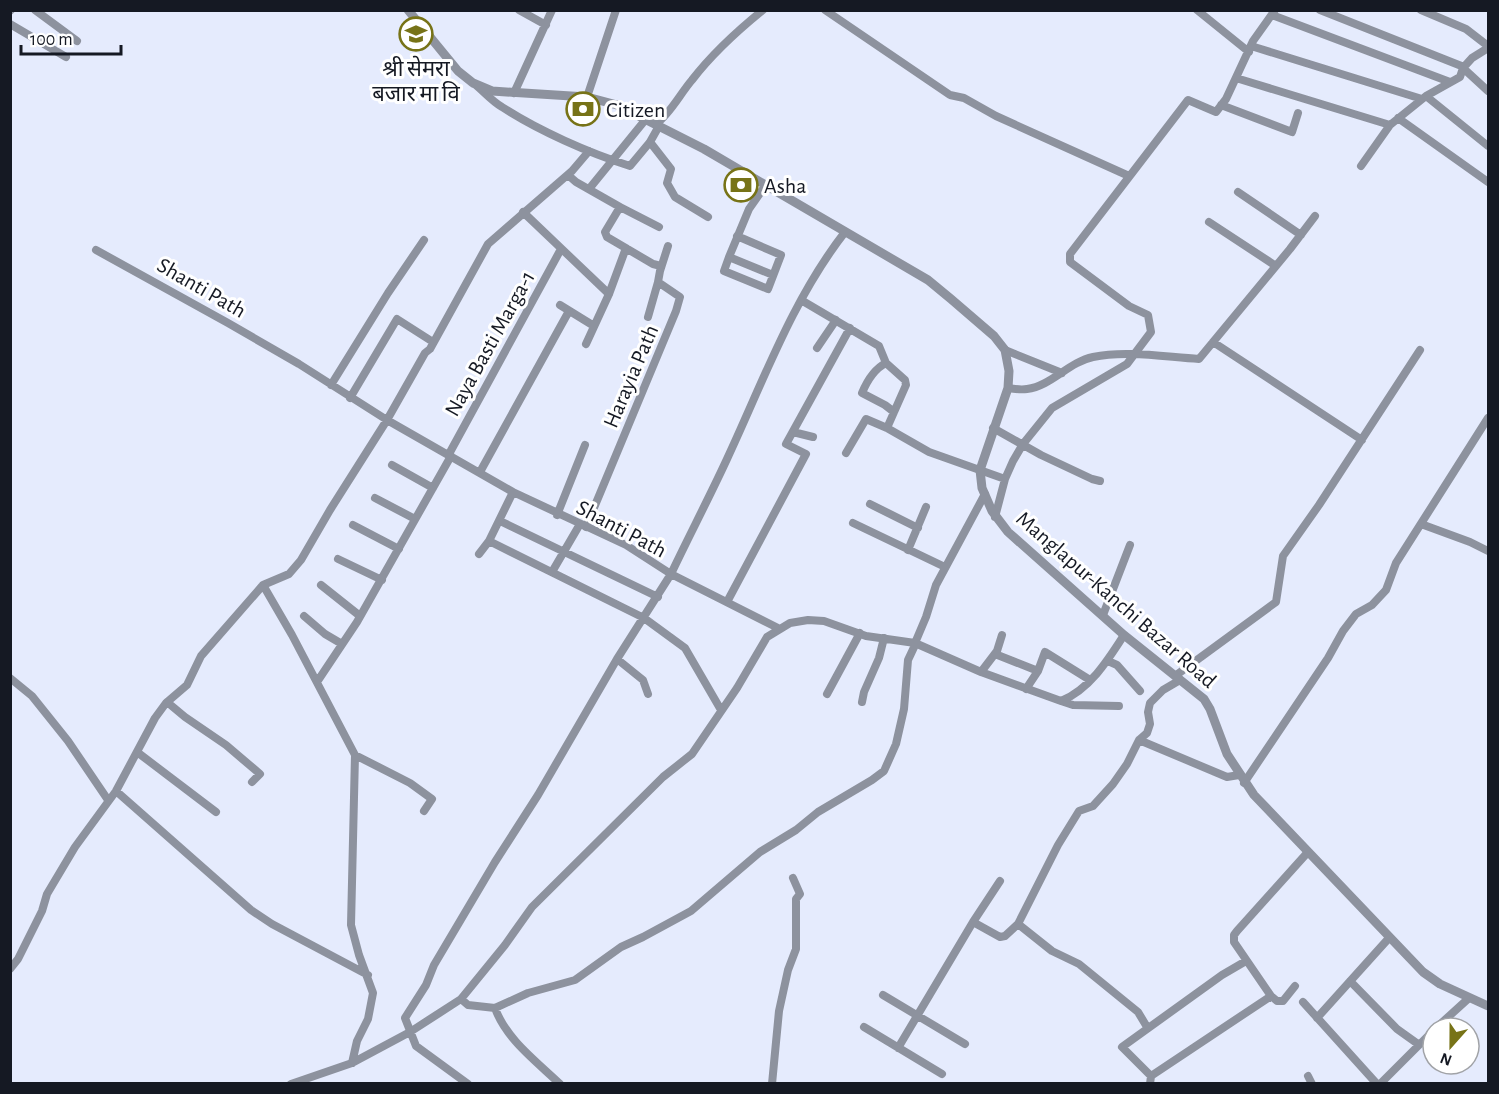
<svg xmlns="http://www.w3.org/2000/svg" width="1499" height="1094" font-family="'Alegreya Sans','Noto Sans Devanagari',sans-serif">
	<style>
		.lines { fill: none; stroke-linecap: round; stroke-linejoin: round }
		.minor { stroke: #8d929e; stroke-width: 8 }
		.tertiary { stroke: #8d929e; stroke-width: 9 }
		.labels { text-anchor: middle; stroke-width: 6; stroke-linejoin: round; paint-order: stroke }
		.poi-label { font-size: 22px; fill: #151923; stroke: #fff; text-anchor: start }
		.street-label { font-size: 22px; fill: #151923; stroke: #fff }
	</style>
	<rect width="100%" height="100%" fill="#e5ebfd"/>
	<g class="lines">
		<path class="minor" d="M 35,10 L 77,41
			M 519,10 L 546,25
			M 825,10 L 950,95 L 964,98 L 996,116 L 1129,176
			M 1197,10 L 1249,52
			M 1320,10 L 1464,67
			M 1421,10 L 1466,29 L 1488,46
			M 10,11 L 11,10
			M 1272,15 L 1450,82
			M 10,24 L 66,57
			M 1251,46 L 1422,99
			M 1463,68 L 1488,91
			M 1236,78 L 1390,125
			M 477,86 C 485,93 493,102 502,107 C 539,131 589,153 630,166 L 650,142 L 659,126
			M 514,93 L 552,10
			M 1426,96 L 1488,146
			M 587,97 L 616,10
			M 1221,105 L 1292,132 L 1298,113
			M 1398,118 L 1488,182
			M 656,124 C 670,114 680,94 692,80 C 712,54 737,31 763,10
			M 650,142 L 671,169 L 667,183 L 675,197 L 708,217
			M 1361,166 L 1390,125 L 1426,96 L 1460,77 L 1463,68 L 1472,58 L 1488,48
			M 568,175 L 576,182 L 620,207 L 605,232 L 607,237 L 653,264 L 661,266
			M 589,189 L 646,119
			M 1238,192 L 1301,235
			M 620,207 L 659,227
			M 523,212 L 609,294
			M 1209,222 L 1276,266
			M 737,236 L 781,255 L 768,289 L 724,271 L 729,257 L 773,275
			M 96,250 L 228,323 L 299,364 L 387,420 L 513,492 L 626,545 L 671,574 L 617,659 L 538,795 L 495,862 L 434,965 L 426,985 L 405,1018 L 416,1046 L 468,1084
			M 729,257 L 749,209 L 765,186
			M 801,300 L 879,346 L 886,363
			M 560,305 L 594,326
			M 648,317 L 658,282
			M 1213,342 L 1362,440
			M 586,344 L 609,294 L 626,248
			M 817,348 L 836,320
			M 1005,350 L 1062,373
			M 331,385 L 388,293 L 424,240
			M 1008,388 C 1014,389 1021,390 1027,389 C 1051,386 1069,362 1093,357 C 1126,350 1165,357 1199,359 L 1290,249 L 1315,216
			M 350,398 L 397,319 L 433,342
			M 887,428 L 906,385 L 905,380 L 886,363 C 874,369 867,381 862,393 L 885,405 L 894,412
			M 993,428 L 1041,455 L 1092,479 L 1100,481
			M 793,432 L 813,437
			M 846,453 L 866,419 L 887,428 L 929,452 L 1005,479
			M 449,454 L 561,249
			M 392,465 L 433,488
			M 480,472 L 569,311
			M 375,498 L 415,519
			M 870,504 L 918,528
			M 557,515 L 585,445
			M 995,517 L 1005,479 L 1013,461 L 1023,444 L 1052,408 L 1127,364 L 1151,332 L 1148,315 L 1129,306 L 1070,262 L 1070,254 L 1188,100 L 1216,112 L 1226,99 L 1253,41 L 1275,10
			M 500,521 L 658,597
			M 853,523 L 945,567
			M 1421,524 L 1470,542 L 1488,551
			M 353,525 L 399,549
			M 586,527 L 676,311 L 680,297 L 658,282 L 660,271 L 668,246
			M 489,541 L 644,618 L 685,648 L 721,710
			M 908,550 L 926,507
			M 479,554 L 489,541 L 513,492
			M 338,559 L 382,580
			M 552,572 L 580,524
			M 263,585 L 292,635 L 355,755 L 351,925 L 359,955 L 373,993 L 368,1019 L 357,1041 L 352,1063
			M 321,585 L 360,616
			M 727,602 L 806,454 L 786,444 L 850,328
			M 1103,615 L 1130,545
			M 304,616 L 325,634 L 342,644
			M 780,629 L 671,574 C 689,536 709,498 727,459 C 763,382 792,300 845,232
			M 915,643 L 926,617 L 936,585 L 985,494
			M 995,654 L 1038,671
			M 617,659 L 643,680 L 648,694
			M 1108,661 L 1117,665 L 1140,691
			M 981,672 L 997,651 L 1002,635
			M 1175,676 L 1276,602 L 1283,556 L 1319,505 L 1420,350
			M 10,678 L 32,696 L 68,741 L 108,800
			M 317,682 L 357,622 L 451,456
			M 1026,689 L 1038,671 L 1045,652 L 1090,680
			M 827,694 L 860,633
			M 1061,701 L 1073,705 L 1119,706
			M 167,702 L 185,717 L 226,745 L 260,774 L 252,782
			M 862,702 L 864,692 L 879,658 L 884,638
			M 1139,740 L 1227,777 L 1239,775
			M 137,752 L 216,812
			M 355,755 L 410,783 L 432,799 L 424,811
			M 1244,783 L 1328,658 L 1343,631 L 1356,614 L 1372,605 L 1386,590 L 1396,563 L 1488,418
			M 116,791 L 251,910 L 272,924 L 368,975
			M 973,922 L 1000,937 L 1005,936 L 1018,924 L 1052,951 L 1079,964 L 1138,1012 L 1147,1027
			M 1018,924 L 1058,845 L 1079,811 L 1093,806 L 1113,784 L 1127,764 L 1139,740 L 1147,733 L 1150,724 L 1148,712 L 1150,703 L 1163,690 L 1180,680
			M 10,969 L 18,959 L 42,911 L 47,894 L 75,847 L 116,791 L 155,718 L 166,703 L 187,685 L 201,656 L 263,585 L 289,574 L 301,560 L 330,510 L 387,420 L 425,353 L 430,349 L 488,244 L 572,171 L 589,151
			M 1350,981 L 1397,1029 L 1418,1044
			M 1295,986 L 1283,1001 L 1277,1001 L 1271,996 L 1234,942 L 1234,935 L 1237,931 L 1308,852
			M 883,995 L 965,1044
			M 461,999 L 468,1005 L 495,1008 L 528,993 L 575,980 L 621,947 L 643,937 L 691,911 L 760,852 L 796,830 L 818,812 L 872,780 L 884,771 L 896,744 L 904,709 L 908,660 L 916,643
			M 1303,1002 L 1377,1084
			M 495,1008 C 506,1039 536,1061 560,1084
			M 1317,1018 L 1389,938
			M 864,1027 L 942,1074
			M 1436,1028 L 1469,998
			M 898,1048 L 973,922 L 1000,881
			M 1151,1076 L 1271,996
			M 1308,1076 L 1312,1084
			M 291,1084 L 352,1063 L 410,1032 L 461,999 L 505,945 L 532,907 L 663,777 L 692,754 L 737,688 L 767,637 L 790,623 L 808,620 L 824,621 L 866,636 L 915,643 L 981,672 L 1061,701 C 1090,689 1108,660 1124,635
			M 772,1084 L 779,1011 L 788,970 L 796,949 L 796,899 L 800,894 L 793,878
			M 1150,1084 L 1151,1076 L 1122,1047 L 1222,975 L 1246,961
			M 1380,1084 L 1433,1031"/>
		<path class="tertiary" d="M 408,10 L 458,71 L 473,83 L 492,91 L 587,97 L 617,105 L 704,149 L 928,280 L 951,299 L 994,336 L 1005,350 L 1009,371 L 1008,388 L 980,470 L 982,488 L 992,511 L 1008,532 L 1124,635 L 1204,699 L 1210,709 L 1227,754 L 1254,795 L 1423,972 L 1440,984 L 1488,1006"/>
	</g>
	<defs>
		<symbol id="school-ring" viewBox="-11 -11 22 22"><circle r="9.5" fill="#fff" stroke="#777317" stroke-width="1.5"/><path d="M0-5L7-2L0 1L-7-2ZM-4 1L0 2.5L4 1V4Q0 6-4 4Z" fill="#777317"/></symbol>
		<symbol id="bank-ring" viewBox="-11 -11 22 22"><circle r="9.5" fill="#fff" stroke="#777317" stroke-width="1.5"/><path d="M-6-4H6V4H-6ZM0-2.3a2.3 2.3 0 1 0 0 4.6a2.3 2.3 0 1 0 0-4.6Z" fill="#777317"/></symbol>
	</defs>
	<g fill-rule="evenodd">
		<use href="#school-ring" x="397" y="15" width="38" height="38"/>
		<use href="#bank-ring" x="564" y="90" width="38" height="38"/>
		<use href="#bank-ring" x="722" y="166" width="38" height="38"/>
	</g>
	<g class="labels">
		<g class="poi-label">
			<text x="416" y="76" text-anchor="middle">श्री सेमरा<tspan x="416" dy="25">बजार मा वि</tspan></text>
			<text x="606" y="117">Citizen</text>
			<text x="764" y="193">Asha</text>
		</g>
		<g class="street-label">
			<text transform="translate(202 287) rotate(30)" y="8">Shanti Path</text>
			<text transform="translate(489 343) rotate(-61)" y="8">Naya Basti Marga-1</text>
			<text transform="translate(630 376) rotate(-67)" y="8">Harayia Path</text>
			<text transform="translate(622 528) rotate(28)" y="8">Shanti Path</text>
			<text transform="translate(1117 599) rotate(41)" y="8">Manglapur-Kanchi Bazar Road</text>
		</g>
	</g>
	<rect width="1499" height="1094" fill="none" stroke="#151923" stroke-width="24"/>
	<g transform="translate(1451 1046) rotate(201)"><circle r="28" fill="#ffffff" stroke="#a1a3a7" stroke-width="1.5"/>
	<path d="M0-4.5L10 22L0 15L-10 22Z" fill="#777317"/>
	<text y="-9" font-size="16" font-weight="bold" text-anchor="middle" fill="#151923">N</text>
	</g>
	<path d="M21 45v9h100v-9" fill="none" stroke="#151923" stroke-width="3"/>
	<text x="30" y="45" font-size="18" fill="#151923" stroke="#ffffff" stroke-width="4.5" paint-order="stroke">100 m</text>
</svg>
